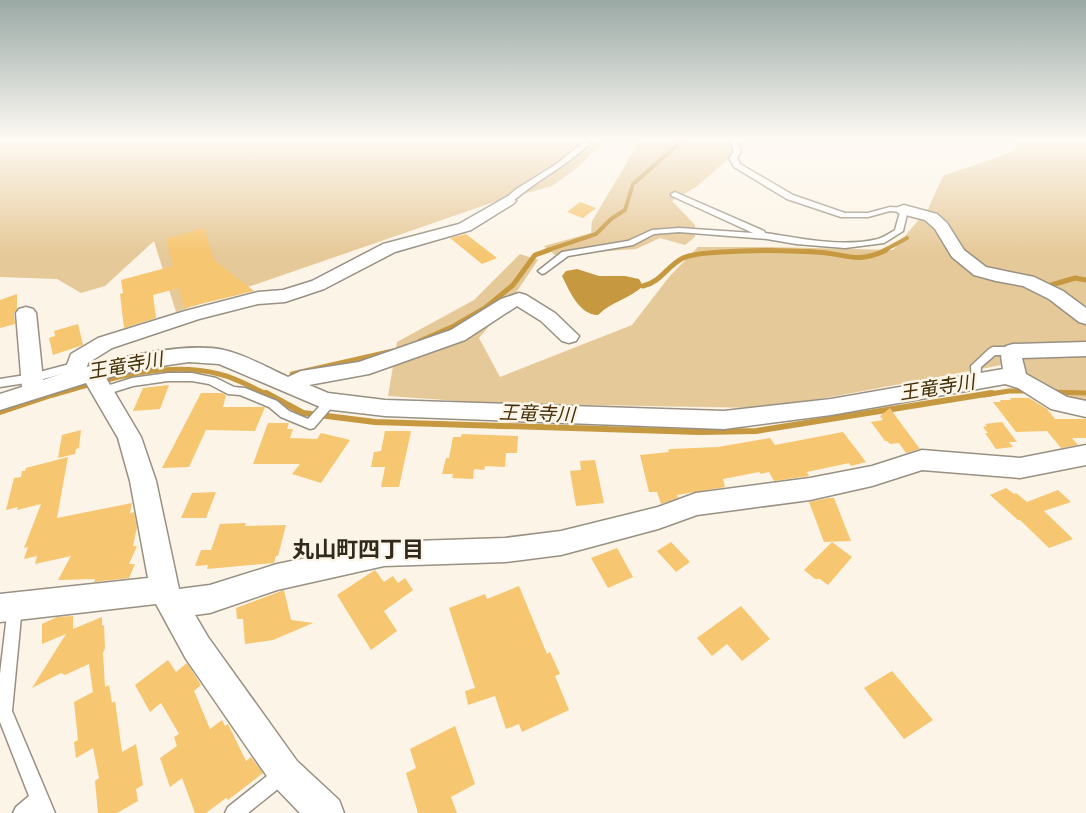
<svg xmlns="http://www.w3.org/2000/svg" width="1086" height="813" font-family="Jost,'Noto Sans JP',sans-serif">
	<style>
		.green { fill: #e6c998 }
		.water { fill: #c69840 }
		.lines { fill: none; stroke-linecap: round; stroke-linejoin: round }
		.stream-far2 { stroke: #c69840; stroke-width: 4 }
		.stream-far1 { stroke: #c69840; stroke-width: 5 }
		.stream { stroke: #c69840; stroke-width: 6 }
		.building { fill: #f6c670 }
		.lane-casing { stroke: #979083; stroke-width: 3 }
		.street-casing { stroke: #979083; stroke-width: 3 }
		.lane { fill: #fff; fill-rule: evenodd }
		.street { fill: #fff; fill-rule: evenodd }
		.labels { text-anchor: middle; stroke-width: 5; stroke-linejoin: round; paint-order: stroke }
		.water-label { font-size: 19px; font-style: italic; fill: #422f08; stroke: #fcf4e6 }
		.near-neighbourhood-label { font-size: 22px; font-weight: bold; fill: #2f291e; stroke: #fcf4e6 }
	</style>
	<rect width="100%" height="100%" fill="#fcf4e6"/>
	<path class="green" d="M 0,139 L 607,139 L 577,168 L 552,186 L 494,202 L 176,312 L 154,241 L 105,286 L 81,293 L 57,279 L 0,277 Z
		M 615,139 L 756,139 L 747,143 L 696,187 L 672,201 L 695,225 L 695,237 L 685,245 L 660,238 L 636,249 L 555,255 L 544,246 L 591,233 L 592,221 L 639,142 Z
		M 1035,139 L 1086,139 L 1086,402 L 1063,399 L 1007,364 L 831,397 L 758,408 L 487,403 L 388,396 L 397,342 L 474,300 L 520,254 L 538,260 L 511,300 L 479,338 L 500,377 L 632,325 L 669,277 L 698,247 L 771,247 L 893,250 L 928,209 L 943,176 L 1012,152 L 1019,144 L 1037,141 Z"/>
	<path class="water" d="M 577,269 L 599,276 L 625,276 L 639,279 L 643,286 C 629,299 611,302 598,315 C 579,315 569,290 562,276 L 566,271 Z"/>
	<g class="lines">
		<path class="stream-far2" d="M 545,251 L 596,234 L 611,219 L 625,210 L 633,184 L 680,143 L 681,139
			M 735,251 L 810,251
			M 883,251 L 907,238"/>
		<path class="stream-far1" d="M 643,286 C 661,282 667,266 683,258 C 694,253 709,253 721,252 C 752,250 784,250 816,252 C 845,253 856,265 886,250
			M 1048,286 L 1075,278 L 1086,280
			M 420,341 L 454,326 L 485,308 L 513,285 L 535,255 L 549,250
			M 292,374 L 393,351
			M 1051,392 L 1086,393
			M 53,395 C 105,380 165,360 219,374 C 236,378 252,387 268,395
			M 984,395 L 1009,391 L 1029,391"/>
		<path class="stream" d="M 266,393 L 303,413 L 375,422 L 700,432 L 756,431 L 992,393
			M 0,412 L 57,393"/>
	</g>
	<path class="building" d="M 580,202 L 596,208 L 583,218 L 567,212 Z
		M 204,228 L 214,260 L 254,291 L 184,308 L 179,288 L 153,295 L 156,318 L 124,328 L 120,294 L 123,293 L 121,280 L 173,266 L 166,239 Z
		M 466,234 L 497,258 L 482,264 L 450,238 Z
		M 17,294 L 17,309 L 14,313 L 15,324 L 0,328 L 0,300 Z
		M 78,324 L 83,345 L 53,355 L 49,338 L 55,336 L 54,331 Z
		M 169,385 L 160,409 L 133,411 L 143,388 Z
		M 201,393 L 222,393 L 226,395 L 223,407 L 265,407 L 255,431 L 206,430 L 189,467 L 162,468 Z
		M 1010,398 L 1029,398 L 1047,409 L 1055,419 L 1086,419 L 1086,438 L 1072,438 L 1078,445 L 1061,448 L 1047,431 L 1016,432 L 993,402 L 1001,402 L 1000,400 L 1011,400 Z
		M 890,408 L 897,418 L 920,449 L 906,453 L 899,443 L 890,444 L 887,441 L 885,441 L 871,422 L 883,420 L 880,416 Z
		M 1002,422 L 1017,442 L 1009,442 L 1013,447 L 996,449 L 985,433 L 988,433 L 983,427 L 987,426 L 985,424 Z
		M 268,423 L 289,423 L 287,429 L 293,429 L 290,438 L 317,439 L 321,433 L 350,440 L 321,483 L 292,474 L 300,464 L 253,464 Z
		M 81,430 L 79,448 L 76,449 L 75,454 L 58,458 L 62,435 Z
		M 385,431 L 411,431 L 399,487 L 381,487 L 385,467 L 371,467 L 374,452 L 381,451 Z
		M 843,432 L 866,462 L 851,466 L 849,463 L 807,472 L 809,476 L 774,481 L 769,472 L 761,474 L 759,472 L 723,479 L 725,487 L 677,495 L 678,498 L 661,504 L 657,492 L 649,492 L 640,455 L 669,452 L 668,450 L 670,449 L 718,447 L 770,438 L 775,445 Z
		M 462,434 L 518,436 L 517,453 L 506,453 L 505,467 L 485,466 L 484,470 L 474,469 L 473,479 L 452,478 L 453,474 L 442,474 L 446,458 L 449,458 L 453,437 L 461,437 Z
		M 68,457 L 57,518 L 132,503 L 130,513 L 134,512 L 137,527 L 133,546 L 137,546 L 129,564 L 135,564 L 129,578 L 94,582 L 95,579 L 58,580 L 71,556 L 35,564 L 37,556 L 24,559 L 28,547 L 24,548 L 41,504 L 17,510 L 18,507 L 6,510 L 14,478 L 21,477 L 22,471 L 25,471 L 26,468 Z
		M 595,460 L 604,503 L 576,506 L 570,471 L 581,470 L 580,461 Z
		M 1006,488 L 1014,494 L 1016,493 L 1027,502 L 1058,490 L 1071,502 L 1044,511 L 1073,539 L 1049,548 L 1020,520 L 1018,520 L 990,495 Z
		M 216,492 L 206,518 L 181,518 L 192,493 Z
		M 829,498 L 834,498 L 851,541 L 824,542 L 809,502 Z
		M 246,523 L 245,526 L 286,525 L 278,556 L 276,556 L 274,563 L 207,569 L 208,565 L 195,566 L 201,550 L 211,550 L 220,524 Z
		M 671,542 L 690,562 L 676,572 L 657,551 Z
		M 832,542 L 852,557 L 828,585 L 820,579 L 815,579 L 804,570 Z
		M 617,548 L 633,577 L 608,588 L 591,558 Z
		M 375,570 L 384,582 L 393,576 L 398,583 L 405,578 L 413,590 L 384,611 L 397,631 L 371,650 L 337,595 Z
		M 519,586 L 547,654 L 550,652 L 560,674 L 555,676 L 569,710 L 522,732 L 519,724 L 506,729 L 495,696 L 468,705 L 465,691 L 475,688 L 449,608 L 485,594 L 487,599 Z
		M 284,590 L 291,620 L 313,623 L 273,640 L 245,644 L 243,619 L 237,619 L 236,608 Z
		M 741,606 L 770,639 L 742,661 L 727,644 L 712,656 L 697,638 Z
		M 73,616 L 73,629 L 102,617 L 102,626 L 104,625 L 105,648 L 103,653 L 105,687 L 109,685 L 112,703 L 115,701 L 122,752 L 136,744 L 143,785 L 136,789 L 138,801 L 117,813 L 98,813 L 95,781 L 99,778 L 93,748 L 76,758 L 74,742 L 78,740 L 74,702 L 93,692 L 89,664 L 65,675 L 61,673 L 32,688 L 66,634 L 42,644 L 42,624 L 57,617 Z
		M 168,660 L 176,672 L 187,663 L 201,685 L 194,691 L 210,729 L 222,720 L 225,726 L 228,724 L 246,761 L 251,757 L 263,773 L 228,800 L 226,798 L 206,813 L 195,813 L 182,778 L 170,787 L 160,758 L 177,746 L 174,737 L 179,734 L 161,703 L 150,712 L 135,685 Z
		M 892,671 L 933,720 L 904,739 L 864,688 Z
		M 455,726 L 475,784 L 451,797 L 457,813 L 418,813 L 406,773 L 416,768 L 410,749 Z"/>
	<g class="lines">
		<defs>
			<path id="lane" d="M 587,139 L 594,139 C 570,165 537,179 511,203 L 505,203 L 505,199 L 515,190 L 558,163 Z
				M 732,139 L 739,139 L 737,141 L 741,152 L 737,158 L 740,164 L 793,195 L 845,213 L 868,213 L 890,207 L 907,208 L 908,210 L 903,231 L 884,243 L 845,248 L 796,244 L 767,239 L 679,232 L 654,234 L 633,245 L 568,256 L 545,273 L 542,274 L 538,271 L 562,252 L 628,241 L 652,230 L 679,228 L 753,233 L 672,196 L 671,194 L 675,192 L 764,231 L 765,233 C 801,238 841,248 878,239 C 884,237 890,233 895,230 L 900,212 L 890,211 L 868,217 L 841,217 L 787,199 L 734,167 L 729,158 L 734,152 L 731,141 Z
				M 993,347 L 1013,347 L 1018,351 L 1013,355 L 995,355 L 981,367 L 980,384 L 972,384 L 971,366 L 989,349 Z
				M 77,362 L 82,366 L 81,369 L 32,382 L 0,387 L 0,379 L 32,374 Z
				M 168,373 L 192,373 L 216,378 L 234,387 L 245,388 L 277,401 L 289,411 L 308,419 L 327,398 L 331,397 L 337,401 L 314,428 L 310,429 L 281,417 L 269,407 L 240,395 L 228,394 L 209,384 L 192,381 L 168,381 L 133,386 L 101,396 L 95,392 L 97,389 L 132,378 Z
				M 15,599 L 20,601 L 22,606 L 12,711 L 55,813 L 13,813 L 16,807 L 29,796 L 0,722 L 0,674 L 8,606 L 10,601 Z
				M 283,765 L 289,768 L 292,774 L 289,780 L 248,813 L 225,813 L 228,807 L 277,768 Z"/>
			<path id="street" d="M 508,196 L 513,198 L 516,201 L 513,204 L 471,230 L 395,252 L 324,289 L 285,302 L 258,304 L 199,319 L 112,348 L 88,363 L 87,367 C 123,357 187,342 224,350 C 246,355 268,368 288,377 L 301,371 L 359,362 L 451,330 L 501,299 L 519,293 L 526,295 L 555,313 L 579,336 L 576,341 L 569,343 L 562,341 L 541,321 L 517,306 L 465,340 L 369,374 L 309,385 L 328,393 L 385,400 L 724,411 L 831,399 L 1003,369 L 1001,356 L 1006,346 L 1013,344 L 1086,342 L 1086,356 L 1022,358 L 1026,374 L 1067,397 L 1086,401 L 1086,417 L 1051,409 L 1018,388 L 1005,384 L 831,415 L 724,429 L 385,416 L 325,409 L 219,364 L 189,362 L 147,368 L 106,378 L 141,437 L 156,481 L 179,589 L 210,585 L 277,564 L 384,542 L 505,538 L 561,531 L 658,507 L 696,493 L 810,478 L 872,466 L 922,450 L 1020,458 L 1086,445 L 1086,465 L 1020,478 L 922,470 L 872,486 L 810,500 L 697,515 L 658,529 L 561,555 L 505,562 L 384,566 L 277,590 L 210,613 L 195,615 L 208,637 L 297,761 L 339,800 L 344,813 L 300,813 L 273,785 L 186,659 L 156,604 L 0,622 L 0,594 L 148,578 L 130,481 L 118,438 L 86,383 L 0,410 L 0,394 L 22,387 L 16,313 L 19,309 L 26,307 L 33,309 L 36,313 L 43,380 L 64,373 L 71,354 L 98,338 L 185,311 L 258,292 L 283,290 L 312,281 L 383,244 L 459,224 Z
				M 904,205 L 937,214 L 947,223 L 964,250 L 986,267 L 1034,277 L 1063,291 L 1086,308 L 1086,324 L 1079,322 L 1049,299 L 1023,286 L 996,281 L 974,275 L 952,257 L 935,229 L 925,220 L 898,213 L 896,210 L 898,207 Z"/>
		</defs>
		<use href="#lane" class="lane-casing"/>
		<use href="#street" class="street-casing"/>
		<use href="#lane" class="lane"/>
		<use href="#street" class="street"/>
	</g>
	<linearGradient id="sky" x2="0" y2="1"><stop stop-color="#9aa9a5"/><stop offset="0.55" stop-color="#fefaf4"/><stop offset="1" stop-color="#fefaf4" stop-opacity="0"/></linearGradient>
	<rect width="1086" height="253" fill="url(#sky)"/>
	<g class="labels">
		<g class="water-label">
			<text transform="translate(125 365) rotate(-10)" y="7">王竜寺川</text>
			<text transform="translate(937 387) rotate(-9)" y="7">王竜寺川</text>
			<text transform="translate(537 413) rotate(2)" y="7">王竜寺川</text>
		</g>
		<g class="near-neighbourhood-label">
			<text x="358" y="557">丸山町四丁目</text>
		</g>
	</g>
</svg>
